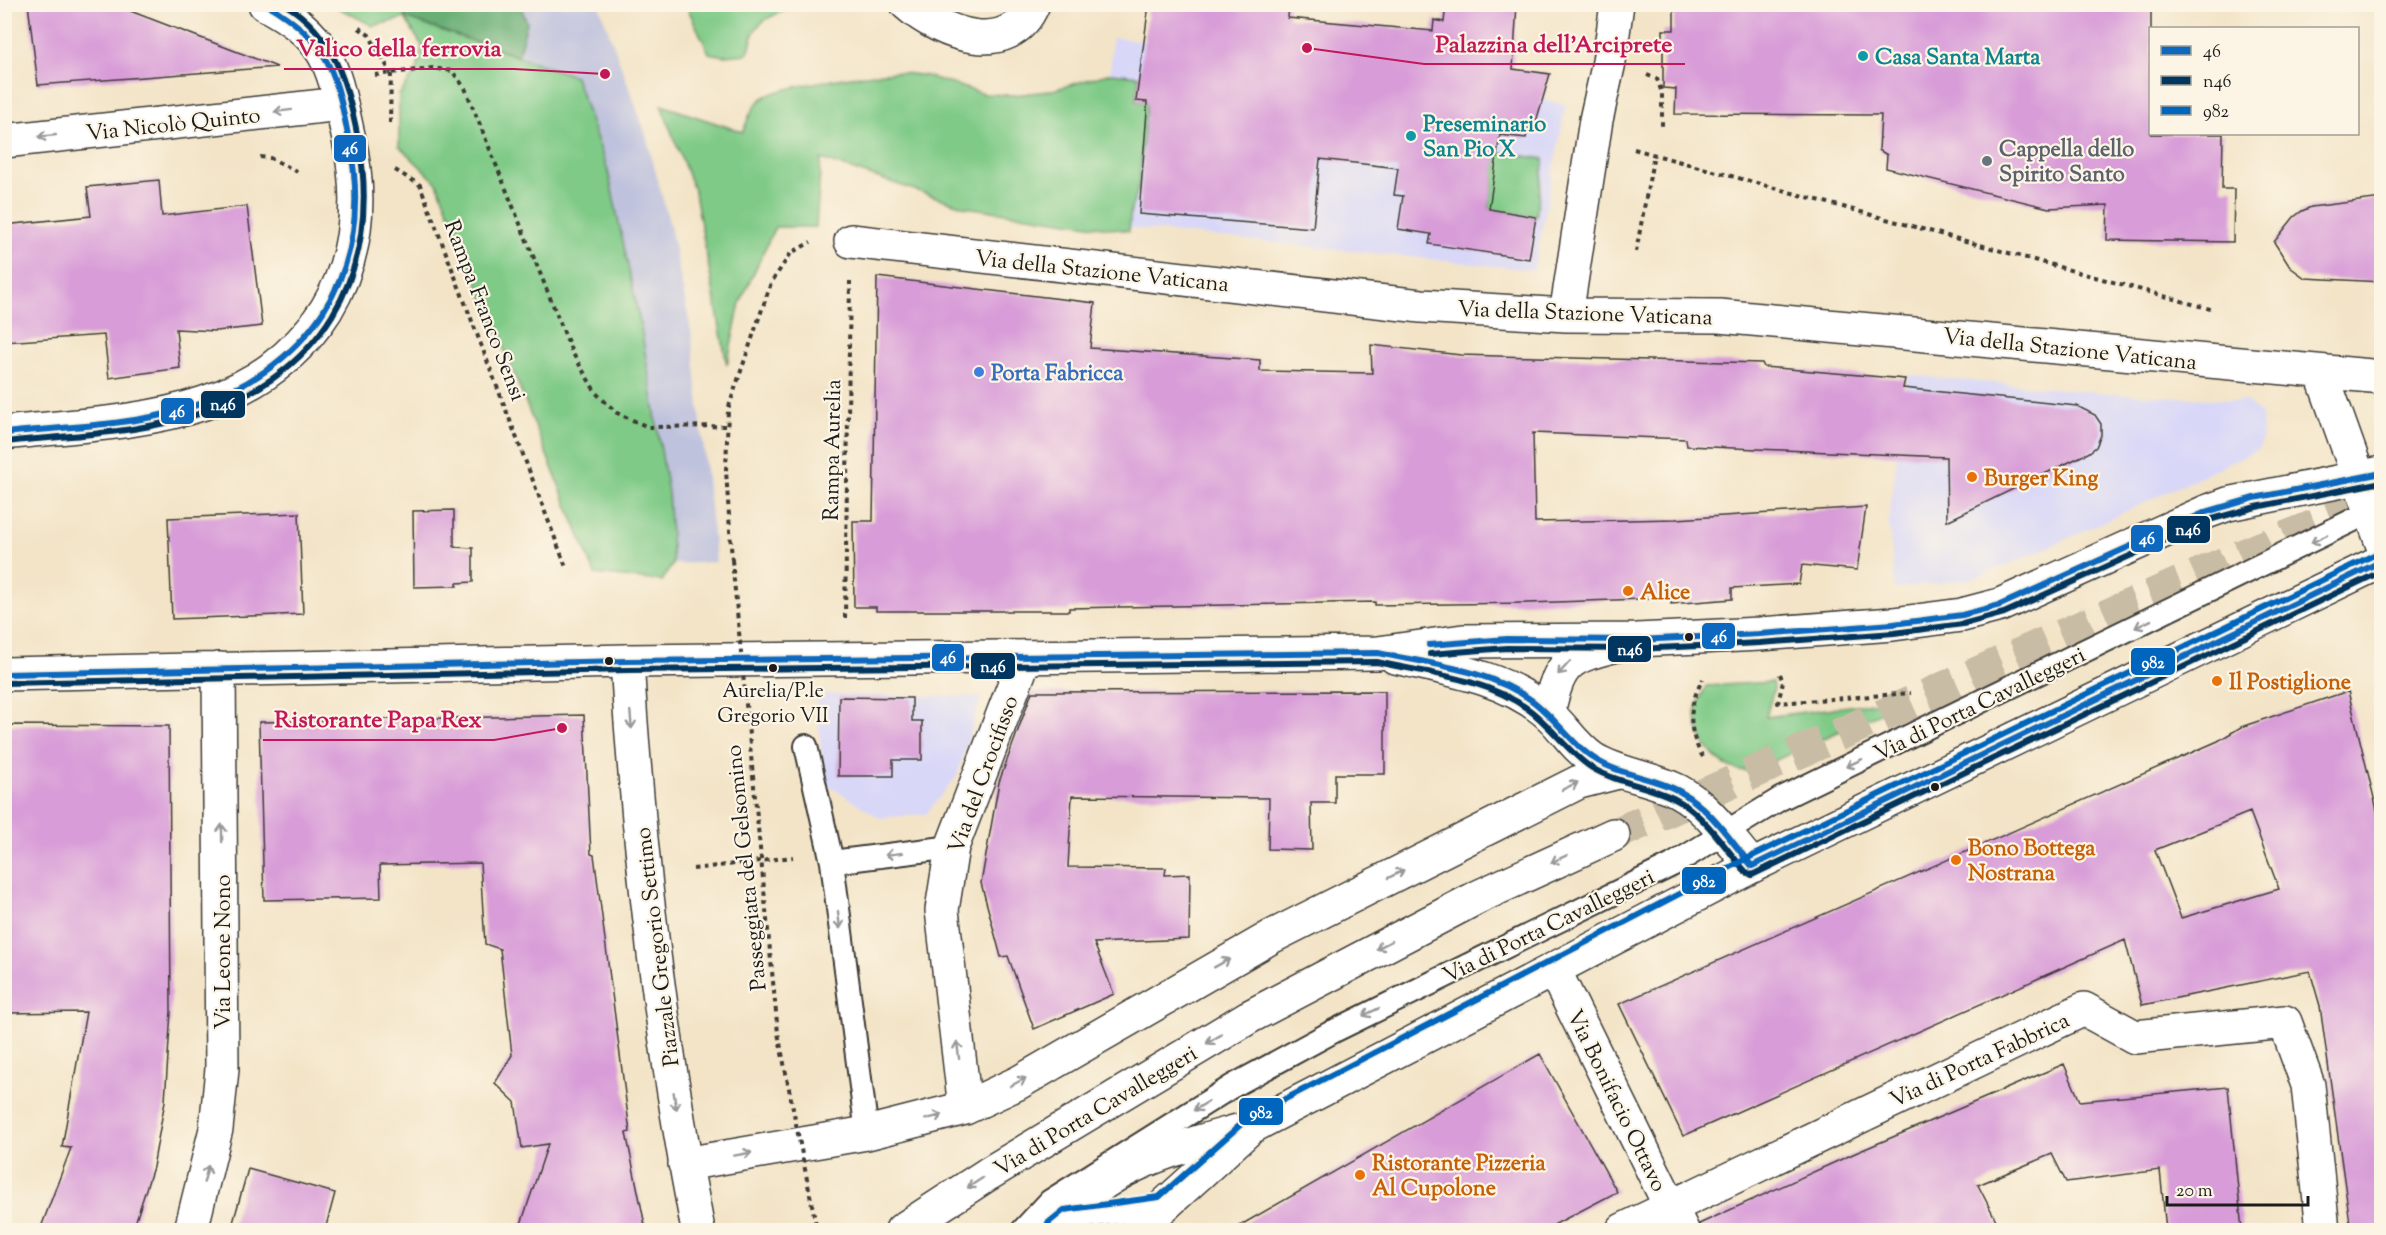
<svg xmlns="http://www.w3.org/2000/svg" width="2386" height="1235" font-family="'Sorts Mill Goudy',serif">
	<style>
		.built { fill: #d8d7f8 }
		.industrial { fill: #bfc2dd }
		.green { fill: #7fca87; stroke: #4e7352; stroke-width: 1.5 }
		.forest { fill: #67ae74; stroke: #426548; stroke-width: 1.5 }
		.building { fill: #d89cd8; fill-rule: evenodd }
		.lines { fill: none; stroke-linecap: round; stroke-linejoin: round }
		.primary-tunnel { stroke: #c8bca5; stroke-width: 33; stroke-dasharray: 33 16; stroke-linecap: butt }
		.lane-casing { stroke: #3c3a36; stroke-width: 26 }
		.street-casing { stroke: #3c3a36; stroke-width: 36 }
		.secondary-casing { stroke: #3c3a36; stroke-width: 36 }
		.primary-casing { stroke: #3c3a36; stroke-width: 36 }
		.path { stroke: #3c3a36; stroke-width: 4; stroke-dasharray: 4.5 4.5; stroke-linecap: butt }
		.lane { stroke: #fff; stroke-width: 22 }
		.street { stroke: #fff; stroke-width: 33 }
		.secondary { stroke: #fff; stroke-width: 33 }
		.primary { stroke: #fff; stroke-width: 33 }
		.path-bridge { stroke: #3c3a36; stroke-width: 4; stroke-dasharray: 4.5 4.5; stroke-linecap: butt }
		.bus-1-casing { stroke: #fcf5e5; stroke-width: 10 }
		.bus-2-casing { stroke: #fcf5e5; stroke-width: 10 }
		.bus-3-casing { stroke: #fcf5e5; stroke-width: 10 }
		.bus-1 { stroke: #0c69bf; stroke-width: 6 }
		.bus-2 { stroke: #00365f; stroke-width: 6 }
		.bus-3 { stroke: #0065bd; stroke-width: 6 }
		.oneway { stroke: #999 }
		.culture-dot { fill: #0f9aa8; stroke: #fcf5e5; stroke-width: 2 }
		.worship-dot { fill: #6b7280; stroke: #fcf5e5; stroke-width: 2 }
		.shop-dot { fill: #3f7fe0; stroke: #fcf5e5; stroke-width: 2 }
		.food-dot { fill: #e8710a; stroke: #fcf5e5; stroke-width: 2 }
		.bus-dot { fill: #1c1c1c; stroke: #fcf5e5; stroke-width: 2 }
		.labels { text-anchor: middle; stroke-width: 4.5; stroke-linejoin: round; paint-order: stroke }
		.bus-label { font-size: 20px; fill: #1c1c1c; stroke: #fcf5e5 }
		.culture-label { font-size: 22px; font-weight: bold; fill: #0d838f; stroke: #fcf5e5; text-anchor: start }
		.street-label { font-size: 22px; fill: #1c1c1c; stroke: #fcf5e5 }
		.worship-label { font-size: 22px; font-weight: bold; fill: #5b616d; stroke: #fcf5e5; text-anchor: start }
		.shop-label { font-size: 22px; font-weight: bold; fill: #366cbe; stroke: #fcf5e5; text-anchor: start }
		.food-label { font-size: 22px; font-weight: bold; fill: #c56008; stroke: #fcf5e5; text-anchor: start }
		.leader { fill: none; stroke: #c2185b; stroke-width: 2 }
		.callout-dot { fill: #c2185b; stroke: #fcf5e5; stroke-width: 2 }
		.callout-label { font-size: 24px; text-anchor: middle; font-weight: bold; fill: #c2185b; stroke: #fcf5e5; stroke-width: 4.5; stroke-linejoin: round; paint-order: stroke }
		.line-badge { stroke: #fcf5e5; stroke-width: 2 }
		.badge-label { font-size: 16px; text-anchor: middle; font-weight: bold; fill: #fff }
	</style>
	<rect width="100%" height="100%" fill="#fcf5e5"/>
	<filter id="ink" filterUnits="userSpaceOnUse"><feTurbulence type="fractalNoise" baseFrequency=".0167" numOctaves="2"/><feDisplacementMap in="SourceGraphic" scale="12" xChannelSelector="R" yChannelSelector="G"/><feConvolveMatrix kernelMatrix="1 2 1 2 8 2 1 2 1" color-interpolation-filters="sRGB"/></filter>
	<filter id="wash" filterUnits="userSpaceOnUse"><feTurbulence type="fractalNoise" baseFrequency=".008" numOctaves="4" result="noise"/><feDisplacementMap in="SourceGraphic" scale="24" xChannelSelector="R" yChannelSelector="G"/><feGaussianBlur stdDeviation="1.35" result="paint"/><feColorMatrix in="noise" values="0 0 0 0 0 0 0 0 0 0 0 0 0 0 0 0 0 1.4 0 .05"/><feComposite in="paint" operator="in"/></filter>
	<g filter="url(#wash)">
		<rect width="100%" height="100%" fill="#f3e4c7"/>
		<path class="built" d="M 1112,37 L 1501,89 L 1566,105 L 1534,270 L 1104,225 Z
			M 1908,375 L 2104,393 L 2247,401 L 2261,414 L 2262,437 L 2259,449 L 2045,549 L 1972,579 L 1895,589 L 1889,519 Z
			M 815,694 L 981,697 L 957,776 L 926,814 L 880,818 L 825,783 Z"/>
		<path class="industrial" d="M 520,5 L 599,5 L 645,132 L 671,230 L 691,331 L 716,562 L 673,564 L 668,493 L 641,328 L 608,171 L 591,118 L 518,56 L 527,23 Z"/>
		<path class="green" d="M 333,5 L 407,5 L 405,18 L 575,76 L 608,171 L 641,328 L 668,493 L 673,564 L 662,581 L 595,574 L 437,183 L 399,146 L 399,95 L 417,70 L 422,46 L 405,18 L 373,26 Z
			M 686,5 L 803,5 C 788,11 763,15 754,32 C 751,40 751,47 747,54 L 724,56 L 709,53 Z
			M 895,72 L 927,76 L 984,94 L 1014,95 L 1049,91 L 1111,73 L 1139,76 L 1136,101 L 1147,102 L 1138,189 L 1131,209 L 1129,231 L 966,207 L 821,159 L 816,227 L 775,227 L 740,303 L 727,365 L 695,193 L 661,105 L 743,132 C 747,121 751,109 760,100 C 777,85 870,74 895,72 Z
			M 1497,152 L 1544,159 L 1536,217 L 1489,209 Z
			M 1773,682 L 1774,688 L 1766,717 L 1895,700 L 1897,705 L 1754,770 C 1723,776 1696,743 1696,714 C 1696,704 1702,695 1706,686 Z"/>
		<path class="forest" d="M 520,4 L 527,23 L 518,56 L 405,18 L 407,5 Z"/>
		<g id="blocks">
			<path class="building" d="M 28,4 L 112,4 L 277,67 L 38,85 Z
				M 1149,4 L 1289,4 L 1288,18 L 1433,31 L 1434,20 L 1444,22 L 1446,4 L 1517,4 L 1513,69 L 1550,74 L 1536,122 L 1530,121 L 1526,138 L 1500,135 L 1489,209 L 1536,217 L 1529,259 L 1429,244 L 1431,234 L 1398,229 L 1403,196 L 1394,195 L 1398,168 L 1320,159 L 1313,228 L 1139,214 L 1147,111 L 1147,102 L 1136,101 Z
				M 1674,4 L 1971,4 L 2080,8 L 2080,4 L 2151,4 L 2151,134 L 2223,134 L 2222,189 L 2234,189 L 2233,242 L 2107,240 L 2108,205 L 2049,208 L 1886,168 L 1887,155 L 1879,150 L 1881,115 L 1675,114 L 1676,89 L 1663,88 L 1663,30 L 1674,30 Z
				M 159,180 L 162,216 L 247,206 L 262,326 L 216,331 L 176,329 L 180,368 L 109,378 L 104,335 L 4,342 L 4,225 L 91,216 L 87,187 Z
				M 2382,198 L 2382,282 L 2305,278 L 2290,267 L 2274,242 L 2294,217 L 2302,211 L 2311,207 Z
				M 877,277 L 1095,303 L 1090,348 L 1260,360 L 1260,371 L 1372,373 L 1371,345 L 1461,355 L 1762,363 L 1764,367 L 1905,379 L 1903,388 L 2077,406 L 2095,415 L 2101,424 L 2101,435 L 2096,447 L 2088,453 L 1947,521 L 1946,457 L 1687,446 L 1686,439 L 1533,433 L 1535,522 L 1676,519 L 1866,507 L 1857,570 L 1802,565 L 1799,584 L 1732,588 L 1732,599 L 1671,604 L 1671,598 L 1528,603 L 1375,605 L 1375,602 L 1069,608 L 1069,611 L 876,611 L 876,607 L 854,607 L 853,521 L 873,521 Z
				M 454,510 L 454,547 L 473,548 L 473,582 L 457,583 L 457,586 L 414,587 L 413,511 Z
				M 299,513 L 303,614 L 172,619 L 168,518 Z
				M 1385,691 L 1385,774 L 1335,774 L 1335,803 L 1311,803 L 1312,850 L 1268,849 L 1269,798 L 1072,796 L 1068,867 L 1166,868 L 1165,875 L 1190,874 L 1189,939 L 1094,943 L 1114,994 L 1034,1029 L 1008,956 L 1001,957 L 981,883 L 999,782 L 1032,692 Z
				M 2348,691 L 2382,831 L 2382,1230 L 2351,1230 L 2320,1006 L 2310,971 L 2142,1005 L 2125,940 L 1683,1136 L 1619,1004 L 2218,741 L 2241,727 ZM 2250,812 L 2279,889 L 2181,918 L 2155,850 Z
				M 839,697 L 912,698 L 912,721 L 922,721 L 922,760 L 893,760 L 893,776 L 838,776 Z
				M 584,715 L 591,854 L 594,855 L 630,1132 L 626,1133 L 646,1230 L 519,1230 L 548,1144 L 522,1148 L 515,1102 L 495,1083 L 512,1055 L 500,949 L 485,944 L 480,863 L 380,865 L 381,898 L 264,900 L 259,722 Z
				M 4,725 L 169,726 L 171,1011 L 165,1101 L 153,1167 L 133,1230 L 40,1230 L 71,1148 L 62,1147 L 86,1012 L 4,1013 Z
				M 1540,1054 L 1617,1192 L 1544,1230 L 1232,1230 Z
				M 2064,1064 L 2080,1101 L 2228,1087 L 2242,1230 L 2166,1230 L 2160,1170 L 2066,1182 L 2052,1154 L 1978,1185 L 2001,1230 L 1701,1230 L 1699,1224 L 1853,1154 Z
				M 248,1169 L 335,1193 L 325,1230 L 231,1230 Z"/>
		</g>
	</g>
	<g filter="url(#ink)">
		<use href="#blocks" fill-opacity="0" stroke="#3c3a36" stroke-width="1.5"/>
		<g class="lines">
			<path class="primary-tunnel" d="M 1613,835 L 2234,559 L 2374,501"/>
			<defs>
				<path id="lane" d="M 806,746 L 832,862 L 867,1133
					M 832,862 L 952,847
					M 1023,1230 L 1050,1201 L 1231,1087 L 1334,1031 L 1672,865 L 1780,799 L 2382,506
					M 1054,1230 L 1066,1219 L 1163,1206"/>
				<path id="street" d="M 907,4 C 941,34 1010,60 1033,4
					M 4,141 L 341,104
					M 851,241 L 1421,306 L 1566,315 L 1719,316 L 2382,377
					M 1566,315 L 1596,120 L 1609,62 L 1617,4
					M 2321,372 L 2382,543
					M 627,661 C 638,852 662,1043 698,1230
					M 1548,713 C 1560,659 1569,657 1621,644
					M 1554,970 L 1682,1230
					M 965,1108 L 942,910 L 952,847 L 1025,657
					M 685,1164 L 867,1133 L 965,1108 L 1018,1083 L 1271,937 L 1579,782 L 1618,772
					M 1066,1219 C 1106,1162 1188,1146 1251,1127
					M 1623,1230 L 2084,1009 L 2135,1037 L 2285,1022 L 2308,1085 L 2323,1230"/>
				<path id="secondary" d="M 4,433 C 125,420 253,424 326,310 C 359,256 362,196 348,135 C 333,68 331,38 265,4
					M 1395,657 C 1447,669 1501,676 1544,710 C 1562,724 1573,746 1593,759 C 1619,775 1651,777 1678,791 C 1708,807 1730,841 1752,866
					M 4,674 L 627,661 L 1378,653 L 1463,641 L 1637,640 L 1760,634 L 1893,624 L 1962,615 L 2000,605 L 2206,512 L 2228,504 L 2382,473
					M 191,1230 L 216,1129 L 222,1069 L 219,669"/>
				<path id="primary" d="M 902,1230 L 988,1174 L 1249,1017 L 1478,897 L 1613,835
					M 1137,1230 L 1251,1127 L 1752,866 L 2382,561"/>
			</defs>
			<use href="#lane" class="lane-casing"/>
			<use href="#street" class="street-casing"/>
			<use href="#secondary" class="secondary-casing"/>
			<use href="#primary" class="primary-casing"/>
			<path class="path" d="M 359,28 L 369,35 L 391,73
				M 375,75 L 433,68 L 452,71 L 465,88 L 572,352 L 596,393 L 617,413 L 648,427 L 727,426
				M 1647,75 L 1657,79 L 1662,93 L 1662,127
				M 390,123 L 391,73
				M 1634,149 L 2214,310
				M 260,157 L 270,158 L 298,172
				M 395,170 L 420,185 L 566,567
				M 1636,252 L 1654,154
				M 732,560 L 726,471 L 728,409 L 771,283 L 791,253 L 811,242
				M 845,618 L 850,281
				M 1780,674 L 1783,682 L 1778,703 L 1911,693
				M 1703,757 C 1687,731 1688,705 1703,679
				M 693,869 L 793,857"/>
			<use href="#lane" class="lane"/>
			<use href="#street" class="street"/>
			<use href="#secondary" class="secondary"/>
			<use href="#primary" class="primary"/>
			<path class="path-bridge" d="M 732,560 L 778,1033 L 817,1230"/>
			<defs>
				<path id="bus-1" d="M 4,433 C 64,427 127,426 185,409 C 308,372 375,275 350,146 C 337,76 331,42 266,4
					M 1429,645 L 1507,639 L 1637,640 L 1760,634 L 1893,624 L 1962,615 L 2000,605 L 2206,512 L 2254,498 L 2382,473
					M 4,674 L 627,661 L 1378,653 C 1430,664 1490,669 1534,702 C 1557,720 1573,746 1598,761 C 1623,776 1653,777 1679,791 C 1710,808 1730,840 1752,866 L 2382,561"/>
				<path id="bus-2" d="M 5,442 C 65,436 127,434 185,418 C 321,382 384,274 358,138 C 347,84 335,34 284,4
					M 1430,654 L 1507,648 L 1637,649 L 1760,643 L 1894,633 L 1963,624 L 2004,613 L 2209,520 L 2256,507 L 2382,482
					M 4,683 L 627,670 L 1377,662 C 1427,673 1485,678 1528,709 C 1552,726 1567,752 1592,768 C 1617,783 1647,785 1673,798 C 1704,813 1724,847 1746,872 L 1752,875 L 2382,571"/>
				<path id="bus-3" d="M 1048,1223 L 1064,1210 L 1159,1197 L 1247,1119 L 1748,858 L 2378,553"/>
			</defs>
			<use href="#bus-1" class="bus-1-casing"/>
			<use href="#bus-2" class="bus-2-casing"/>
			<use href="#bus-3" class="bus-3-casing"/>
			<use href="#bus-1" class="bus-1"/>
			<use href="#bus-2" class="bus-2"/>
			<use href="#bus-3" class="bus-3"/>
		</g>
		<defs><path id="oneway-shaft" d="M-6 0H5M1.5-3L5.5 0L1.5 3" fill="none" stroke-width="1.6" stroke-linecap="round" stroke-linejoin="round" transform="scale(1.5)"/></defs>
		<g class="oneway">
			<use href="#oneway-shaft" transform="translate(283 111) rotate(173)"/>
			<use href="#oneway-shaft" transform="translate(47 136) rotate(174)"/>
			<use href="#oneway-shaft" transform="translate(2319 539) rotate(154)"/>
			<use href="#oneway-shaft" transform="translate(2143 624) rotate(154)"/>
			<use href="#oneway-shaft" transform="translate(1564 668) rotate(132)"/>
			<use href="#oneway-shaft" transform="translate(631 720) rotate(85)"/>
			<use href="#oneway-shaft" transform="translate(1854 763) rotate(155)"/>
			<use href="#oneway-shaft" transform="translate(1570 786) rotate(-26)"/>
			<use href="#oneway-shaft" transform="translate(222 833) rotate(-91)"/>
			<use href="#oneway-shaft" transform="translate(894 854) rotate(173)"/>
			<use href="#oneway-shaft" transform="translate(1559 859) rotate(155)"/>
			<use href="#oneway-shaft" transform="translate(1396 874) rotate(-27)"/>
			<use href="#oneway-shaft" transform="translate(839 920) rotate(83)"/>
			<use href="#oneway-shaft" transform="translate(1384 945) rotate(153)"/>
			<use href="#oneway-shaft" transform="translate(1222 963) rotate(-29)"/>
			<use href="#oneway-shaft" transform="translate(1371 1012) rotate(154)"/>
			<use href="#oneway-shaft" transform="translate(1214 1039) rotate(149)"/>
			<use href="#oneway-shaft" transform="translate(958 1050) rotate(-97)"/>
			<use href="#oneway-shaft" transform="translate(1018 1082) rotate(-28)"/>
			<use href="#oneway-shaft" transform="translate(675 1101) rotate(81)"/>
			<use href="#oneway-shaft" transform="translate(1201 1106) rotate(148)"/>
			<use href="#oneway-shaft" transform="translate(934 1117) rotate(-15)"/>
			<use href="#oneway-shaft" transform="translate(743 1154) rotate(-10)"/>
			<use href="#oneway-shaft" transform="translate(206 1174) rotate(-75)"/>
			<use href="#oneway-shaft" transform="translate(975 1183) rotate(147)"/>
		</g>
	</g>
	<g class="culture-dot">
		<circle cx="1863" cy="56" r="6"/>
		<circle cx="1411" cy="136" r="6"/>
	</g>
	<circle class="worship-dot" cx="1987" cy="161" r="6"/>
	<circle class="shop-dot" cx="979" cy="372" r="6"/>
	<g class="food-dot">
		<circle cx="1972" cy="477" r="6"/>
		<circle cx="1628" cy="591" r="6"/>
		<circle cx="2217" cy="681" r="6"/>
		<circle cx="1956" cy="860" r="6"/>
		<circle cx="1360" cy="1175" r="6"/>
	</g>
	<g class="bus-dot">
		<circle cx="1689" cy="637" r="5"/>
		<circle cx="609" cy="661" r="5"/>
		<circle cx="773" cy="668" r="5"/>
		<circle cx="1935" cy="787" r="5"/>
	</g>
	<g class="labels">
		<g class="bus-label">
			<text x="773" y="697">Aurelia/P.le<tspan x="773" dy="25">Gregorio VII</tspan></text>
		</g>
		<g class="culture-label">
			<text x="1875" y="64">Casa Santa Marta</text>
			<text x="1423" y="131">Preseminario<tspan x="1423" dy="25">San Pio X</tspan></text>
		</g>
		<g class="street-label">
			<text transform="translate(173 123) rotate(-6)" y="8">Via Nicolò Quinto</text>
			<text transform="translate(1102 270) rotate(6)" y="8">Via della Stazione Vaticana</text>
			<text transform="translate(486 310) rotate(69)" y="8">Rampa Franco Sensi</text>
			<text transform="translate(1585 312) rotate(2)" y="8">Via della Stazione Vaticana</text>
			<text transform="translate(2070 348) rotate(6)" y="8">Via della Stazione Vaticana</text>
			<text transform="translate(831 450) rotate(-89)" y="8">Rampa Aurelia</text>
			<text transform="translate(1979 703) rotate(-26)" y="8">Via di Porta Cavalleggeri</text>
			<text transform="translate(982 774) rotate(-70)" y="8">Via del Crocifisso</text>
			<text transform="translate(745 868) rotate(-96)" y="8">Passeggiata del Gelsomino</text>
			<text transform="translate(1548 925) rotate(-26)" y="8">Via di Porta Cavalleggeri</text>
			<text transform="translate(656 947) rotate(-97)" y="8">Piazzale Gregorio Settimo</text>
			<text transform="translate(222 952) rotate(-90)" y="8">Via Leone Nono</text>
			<text transform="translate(1979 1059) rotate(-25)" y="8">Via di Porta Fabbrica</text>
			<text transform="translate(1618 1100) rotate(64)" y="8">Via Bonifacio Ottavo</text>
			<text transform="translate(1095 1110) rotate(-31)" y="8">Via di Porta Cavalleggeri</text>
		</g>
		<g class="worship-label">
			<text x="1999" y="156">Cappella dello<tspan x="1999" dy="25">Spirito Santo</tspan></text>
		</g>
		<g class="shop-label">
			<text x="991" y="380">Porta Fabricca</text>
		</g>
		<g class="food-label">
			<text x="1984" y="485">Burger King</text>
			<text x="1640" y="599">Alice</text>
			<text x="2229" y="689">Il Postiglione</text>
			<text x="1968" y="855">Bono Bottega<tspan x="1968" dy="25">Nostrana</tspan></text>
			<text x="1372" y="1170">Ristorante Pizzeria<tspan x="1372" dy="25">Al Cupolone</tspan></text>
		</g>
	</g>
	<path class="leader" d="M1307 48L1424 64H1685M605 74L514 69H284M562 728L494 740H263"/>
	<g class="callout-dot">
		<circle cx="1307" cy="48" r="6"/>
		<circle cx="605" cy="74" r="6"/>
		<circle cx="562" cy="728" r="6"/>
	</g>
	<g class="callout-label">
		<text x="1554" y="52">Palazzina dell'Arciprete</text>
		<text x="399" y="56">Valico della ferrovia</text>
		<text x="378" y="727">Ristorante Papa Rex</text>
	</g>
	<g class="line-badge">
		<rect x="333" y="134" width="34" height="29" rx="6" fill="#0c69bf"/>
		<rect x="200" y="390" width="46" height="29" rx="6" fill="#00365f"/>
		<rect x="160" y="397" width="35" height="28" rx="6" fill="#0c69bf"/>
		<rect x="2166" y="515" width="45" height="29" rx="6" fill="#00365f"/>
		<rect x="2130" y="524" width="34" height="29" rx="6" fill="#0c69bf"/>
		<rect x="1701" y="622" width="35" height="28" rx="6" fill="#0c69bf"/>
		<rect x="1607" y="635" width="45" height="28" rx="6" fill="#00365f"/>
		<rect x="931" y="643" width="34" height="29" rx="6" fill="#0c69bf"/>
		<rect x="2130" y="647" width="46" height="29" rx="6" fill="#0065bd"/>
		<rect x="970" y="652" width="46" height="28" rx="6" fill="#00365f"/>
		<rect x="1681" y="866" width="46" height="29" rx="6" fill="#0065bd"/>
		<rect x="1238" y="1097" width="46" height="29" rx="6" fill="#0065bd"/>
	</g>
	<g class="badge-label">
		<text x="350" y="154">46</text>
		<text x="223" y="410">n46</text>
		<text x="177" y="417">46</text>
		<text x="2188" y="535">n46</text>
		<text x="2147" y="544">46</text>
		<text x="1719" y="642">46</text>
		<text x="1630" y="655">n46</text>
		<text x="948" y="663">46</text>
		<text x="2153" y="668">982</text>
		<text x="993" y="672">n46</text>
		<text x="1704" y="887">982</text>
		<text x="1261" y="1118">982</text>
	</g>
	<rect width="2386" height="1235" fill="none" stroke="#fcf5e5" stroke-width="24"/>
	<rect x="2149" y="27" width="210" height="108" fill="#fcf5e5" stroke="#a29e95" stroke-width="1.5"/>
	<rect x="2161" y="46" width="30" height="9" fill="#0c69bf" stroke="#a29e95" stroke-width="1.5"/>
	<text x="2203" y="57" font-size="18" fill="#1c1c1c">46</text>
	<rect x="2161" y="76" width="30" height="9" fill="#00365f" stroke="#a29e95" stroke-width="1.5"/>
	<text x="2203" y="87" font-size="18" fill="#1c1c1c">n46</text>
	<rect x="2161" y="106" width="30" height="9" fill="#0065bd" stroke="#a29e95" stroke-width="1.5"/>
	<text x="2203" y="117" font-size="18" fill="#1c1c1c">982</text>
	<path d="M2167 1196v9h141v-9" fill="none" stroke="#1c1c1c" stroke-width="3"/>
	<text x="2176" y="1196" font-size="18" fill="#1c1c1c" stroke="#fcf5e5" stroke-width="4.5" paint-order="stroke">20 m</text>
</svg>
